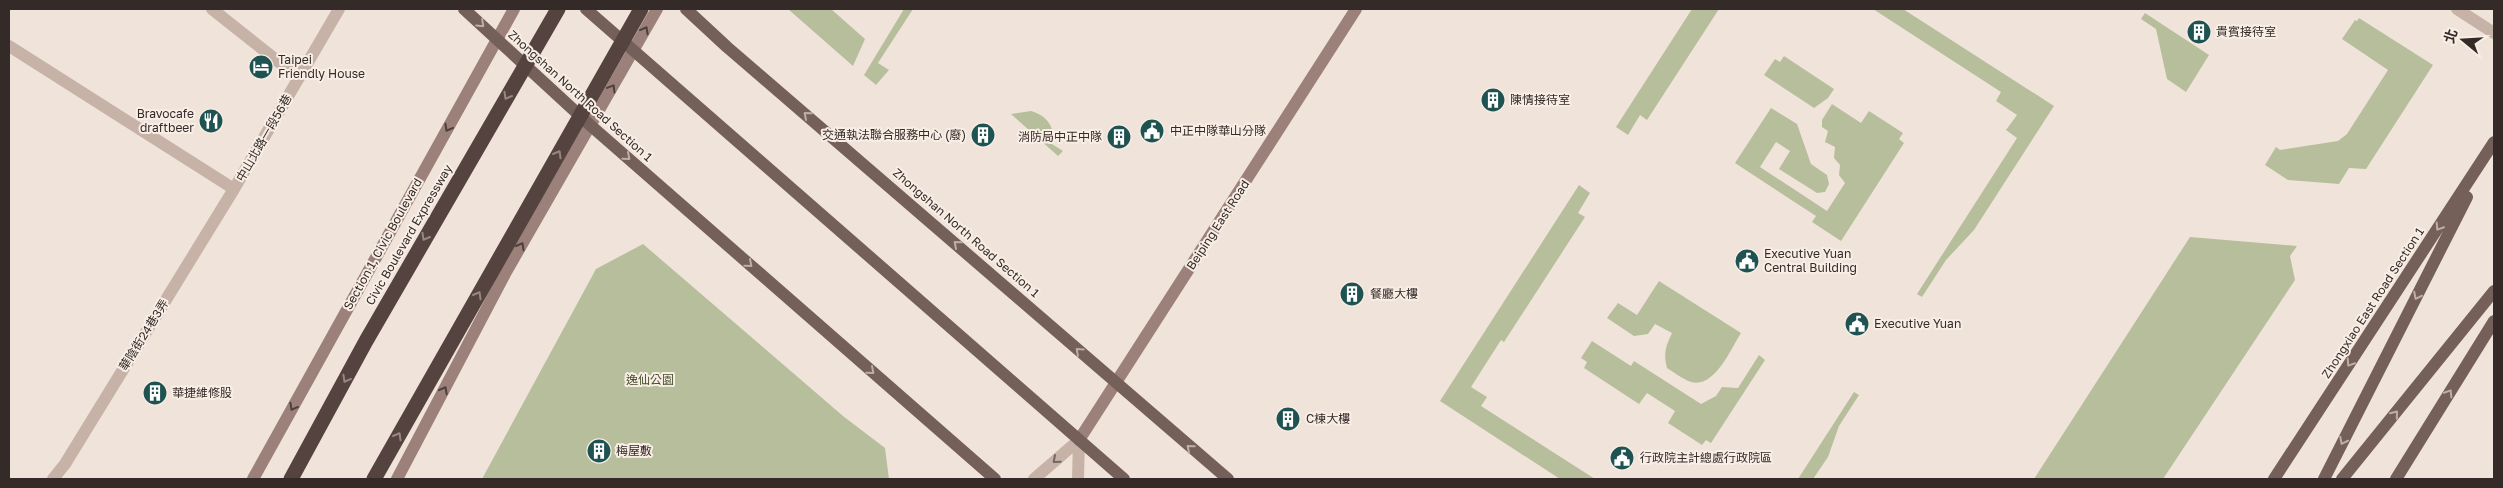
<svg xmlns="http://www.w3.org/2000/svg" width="2503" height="488" font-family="'Golos Text','Noto Sans TC',sans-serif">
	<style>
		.green { fill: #b6be9b }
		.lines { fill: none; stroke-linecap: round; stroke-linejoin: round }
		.lane { stroke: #c7b2a7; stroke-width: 12 }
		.street { stroke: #c7b2a7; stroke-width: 12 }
		.secondary { stroke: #9b8179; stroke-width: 12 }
		.primary { stroke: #756059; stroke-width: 12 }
		.highway { stroke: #55433f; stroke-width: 15 }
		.oneway { stroke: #bdaea7 }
		.oneway2 { stroke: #4e403c }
		.oneway3 { stroke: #968782 }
		.oneway4 { stroke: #766761 }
		.labels { text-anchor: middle; stroke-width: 4; stroke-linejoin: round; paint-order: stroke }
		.poi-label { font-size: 12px; fill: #342a27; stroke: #f8eee6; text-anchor: start }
		.street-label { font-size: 12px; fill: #342a27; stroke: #f8eee6 }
		.park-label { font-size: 12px; fill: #47512c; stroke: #f8eee6 }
	</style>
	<rect width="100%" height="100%" fill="#f0e4da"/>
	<path class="green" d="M 788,9 L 831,9 L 865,39 L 853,66 Z
		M 904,9 L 913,9 L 878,63 L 889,70 L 876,85 L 864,75 Z
		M 1692,9 L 1719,9 L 1647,120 L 1640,115 L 1628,135 L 1616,127 Z
		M 1873,9 L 1903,9 L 2054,106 L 1974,230 L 1946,260 L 1922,297 L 1917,294 L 2017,138 L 2006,130 L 2017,115 L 1996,101 L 2001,92 Z
		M 2145,13 L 2209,55 L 2186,92 L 2167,79 L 2156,29 L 2141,19 Z
		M 2359,18 L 2433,65 L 2366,169 L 2349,168 L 2339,184 L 2288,180 L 2265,165 L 2276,147 L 2280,150 L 2338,141 L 2347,134 L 2388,70 L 2342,39 L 2355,20 L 2357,21 Z
		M 1784,56 L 1834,89 L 1828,98 L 1814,108 L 1764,75 L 1775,59 L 1780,62 Z
		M 1832,104 L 1861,123 L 1869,111 L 1903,133 L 1899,139 L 1904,143 L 1841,241 L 1812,222 L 1816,216 L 1735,163 L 1771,108 L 1797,124 L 1811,164 L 1827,175 L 1829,184 L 1825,192 L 1817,193 L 1779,169 L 1790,151 L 1776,142 L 1760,167 L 1827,211 L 1845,183 L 1839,175 L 1840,165 L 1834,158 L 1835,147 L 1825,142 L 1828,131 L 1822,127 L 1822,120 Z
		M 1031,111 C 1043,115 1050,120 1053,133 L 1047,141 L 1063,151 L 1058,156 L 1011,114 Z
		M 1579,185 L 1590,193 L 1578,213 L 1585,217 L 1504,342 L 1501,340 L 1471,387 L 1487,397 L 1481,406 L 1595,479 L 1560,479 L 1440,401 Z
		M 2190,237 L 2297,246 L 2290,256 L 2295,280 L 2163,479 L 2034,479 Z
		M 643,244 L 843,416 L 885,448 L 889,479 L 482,479 L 596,269 Z
		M 1659,281 L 1741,333 C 1730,350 1715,388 1691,382 C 1682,379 1674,372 1667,368 C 1663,353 1666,346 1672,333 L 1655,324 L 1648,334 L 1634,336 L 1607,318 L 1618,303 L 1637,315 Z
		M 1592,341 L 1631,366 L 1634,361 L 1701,404 L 1716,396 L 1722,387 L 1738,388 L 1759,355 L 1765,360 L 1711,443 L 1706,440 L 1702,445 L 1668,423 L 1675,411 L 1647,393 L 1639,404 L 1584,368 L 1587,362 L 1581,358 Z
		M 1854,392 L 1859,395 L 1839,426 L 1828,457 L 1813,479 L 1798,479 Z"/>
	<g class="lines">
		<path class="lane" d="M 212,9 L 299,78
			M 9,46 L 234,189
			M 53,479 L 65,464 L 234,189 L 339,9"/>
		<path class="street" d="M 2457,9 L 2494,33
			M 1034,479 L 1079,440
			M 1078,479 L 1079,440"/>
		<path class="secondary" d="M 1079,440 L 1356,9
			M 253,479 L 514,9
			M 397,479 L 506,272 L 657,9"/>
		<path class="primary" d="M 464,9 L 590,125 L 995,479
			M 586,9 L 1124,479
			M 686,9 L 727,47 L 1228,479
			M 2274,479 L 2494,142
			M 2324,479 L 2467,197
			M 2342,479 L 2494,291
			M 2396,479 L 2494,321"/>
		<path class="highway" d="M 291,479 L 366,341 L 558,9
			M 374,479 L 641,9"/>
	</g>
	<defs><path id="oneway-chevron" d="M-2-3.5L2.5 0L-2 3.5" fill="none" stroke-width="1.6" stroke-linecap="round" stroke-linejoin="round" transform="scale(1.25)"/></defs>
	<g class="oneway">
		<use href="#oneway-chevron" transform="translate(481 24) rotate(43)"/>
		<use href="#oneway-chevron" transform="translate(807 115) rotate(-139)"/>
		<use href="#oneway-chevron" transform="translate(627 157) rotate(41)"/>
		<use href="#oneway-chevron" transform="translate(2439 227) rotate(123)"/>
		<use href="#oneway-chevron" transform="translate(957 244) rotate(-139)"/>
		<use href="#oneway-chevron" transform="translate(749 264) rotate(41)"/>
		<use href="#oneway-chevron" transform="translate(2417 296) rotate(117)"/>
		<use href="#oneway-chevron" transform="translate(1079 351) rotate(-138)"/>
		<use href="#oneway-chevron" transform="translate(2350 363) rotate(123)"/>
		<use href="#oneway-chevron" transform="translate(871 371) rotate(41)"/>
		<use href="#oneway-chevron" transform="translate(2449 393) rotate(-58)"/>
		<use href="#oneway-chevron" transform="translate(2395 414) rotate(-51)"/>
		<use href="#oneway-chevron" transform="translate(2343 441) rotate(117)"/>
		<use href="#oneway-chevron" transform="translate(1190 448) rotate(-139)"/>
	</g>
	<g class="oneway2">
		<use href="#oneway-chevron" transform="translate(645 30) rotate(-61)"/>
		<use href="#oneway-chevron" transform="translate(612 88) rotate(-59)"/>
		<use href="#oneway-chevron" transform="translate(448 128) rotate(119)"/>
		<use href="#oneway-chevron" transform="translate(521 246) rotate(-60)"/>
		<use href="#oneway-chevron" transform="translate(444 390) rotate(-62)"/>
		<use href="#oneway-chevron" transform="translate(293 407) rotate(119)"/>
	</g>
	<g class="oneway3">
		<use href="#oneway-chevron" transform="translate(507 96) rotate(120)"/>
		<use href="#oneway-chevron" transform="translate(558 154) rotate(-60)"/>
		<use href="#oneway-chevron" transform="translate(425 237) rotate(120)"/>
		<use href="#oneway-chevron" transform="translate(478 295) rotate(-60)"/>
		<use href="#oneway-chevron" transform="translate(346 379) rotate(119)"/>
		<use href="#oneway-chevron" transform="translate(398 436) rotate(-60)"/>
	</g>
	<use class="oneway4" href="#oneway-chevron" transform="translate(1056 460) rotate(139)"/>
	<defs>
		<symbol id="building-disc" viewBox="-11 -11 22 22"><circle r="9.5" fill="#1f5351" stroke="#f8eee6"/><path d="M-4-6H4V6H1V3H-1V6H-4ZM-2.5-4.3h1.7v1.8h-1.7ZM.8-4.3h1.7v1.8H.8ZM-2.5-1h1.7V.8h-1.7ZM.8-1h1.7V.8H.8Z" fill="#fff"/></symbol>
		<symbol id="hotel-disc" viewBox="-11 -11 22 22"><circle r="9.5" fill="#1f5351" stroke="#f8eee6"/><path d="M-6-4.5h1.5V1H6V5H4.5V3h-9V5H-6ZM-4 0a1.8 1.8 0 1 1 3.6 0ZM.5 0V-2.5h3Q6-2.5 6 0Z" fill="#fff"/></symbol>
		<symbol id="restaurant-disc" viewBox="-11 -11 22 22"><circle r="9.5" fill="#1f5351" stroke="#f8eee6"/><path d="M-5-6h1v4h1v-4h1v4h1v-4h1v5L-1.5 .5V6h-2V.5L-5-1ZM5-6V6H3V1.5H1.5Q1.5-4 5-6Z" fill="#fff"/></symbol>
		<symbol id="civic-disc" viewBox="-11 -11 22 22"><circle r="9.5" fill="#1f5351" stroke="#f8eee6"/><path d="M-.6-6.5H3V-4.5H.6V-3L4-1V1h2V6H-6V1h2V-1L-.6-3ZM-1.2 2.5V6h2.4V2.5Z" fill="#fff"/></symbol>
	</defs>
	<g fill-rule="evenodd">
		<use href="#building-disc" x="2185" y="18" width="28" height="28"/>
		<use href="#hotel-disc" x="247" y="53" width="28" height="28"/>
		<use href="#building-disc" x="1479" y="86" width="28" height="28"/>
		<use href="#restaurant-disc" x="197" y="107" width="28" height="28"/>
		<use href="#civic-disc" x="1138" y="117" width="28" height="28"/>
		<use href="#building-disc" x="969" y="121" width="28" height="28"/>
		<use href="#building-disc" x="1105" y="123" width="28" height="28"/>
		<use href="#civic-disc" x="1733" y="247" width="28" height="28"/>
		<use href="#building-disc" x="1338" y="280" width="28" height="28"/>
		<use href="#civic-disc" x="1843" y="310" width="28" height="28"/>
		<use href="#building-disc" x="141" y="379" width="28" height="28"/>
		<use href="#building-disc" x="1274" y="405" width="28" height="28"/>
		<use href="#building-disc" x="585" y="437" width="28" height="28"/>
		<use href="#civic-disc" x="1608" y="444" width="28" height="28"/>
	</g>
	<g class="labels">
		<g class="poi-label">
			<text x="2216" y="36">貴賓接待室</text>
			<text x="278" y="64">Taipei<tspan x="278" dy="14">Friendly House</tspan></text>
			<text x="1510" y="104">陳情接待室</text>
			<text x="194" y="118" text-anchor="end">Bravocafe<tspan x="194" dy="14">draftbeer</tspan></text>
			<text x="1170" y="135">中正中隊華山分隊</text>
			<text x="966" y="139" text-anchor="end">交通執法聯合服務中心 (廢)</text>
			<text x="1102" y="141" text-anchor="end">消防局中正中隊</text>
			<text x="1764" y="258">Executive Yuan<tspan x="1764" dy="14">Central Building</tspan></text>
			<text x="1370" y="298">餐廳大樓</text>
			<text x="1874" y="328">Executive Yuan</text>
			<text x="172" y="397">華捷維修股</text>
			<text x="1306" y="423">C棟大樓</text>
			<text x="616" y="455">梅屋敷</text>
			<text x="1640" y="462">行政院主計總處行政院區</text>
		</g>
		<g class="street-label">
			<text transform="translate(580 96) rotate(42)" y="4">Zhongshan North Road Section 1</text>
			<text transform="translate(264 138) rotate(-60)" y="4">中山北路一段56巷</text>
			<text transform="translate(1218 225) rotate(-57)" y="4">Beiping East Road</text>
			<text transform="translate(966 233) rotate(41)" y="4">Zhongshan North Road Section 1</text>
			<text transform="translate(409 235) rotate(-60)" y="4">Civic Boulevard Expressway</text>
			<text transform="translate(383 244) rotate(-61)" y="4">Section 1, Civic Boulevard</text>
			<text transform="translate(2373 303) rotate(-57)" y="4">Zhongxiao East Road Section 1</text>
			<text transform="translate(144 335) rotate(-58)" y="4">華陰街24巷3弄</text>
		</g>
		<g class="park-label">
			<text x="650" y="384">逸仙公園</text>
		</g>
	</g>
	<rect width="2503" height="488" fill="none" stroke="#342a27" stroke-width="20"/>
	<g transform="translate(2463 40) rotate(288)" stroke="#f8eee6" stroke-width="4" paint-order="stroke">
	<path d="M0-4L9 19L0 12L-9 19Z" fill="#342a27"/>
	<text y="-8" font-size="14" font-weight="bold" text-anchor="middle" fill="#342a27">北</text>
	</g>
</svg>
